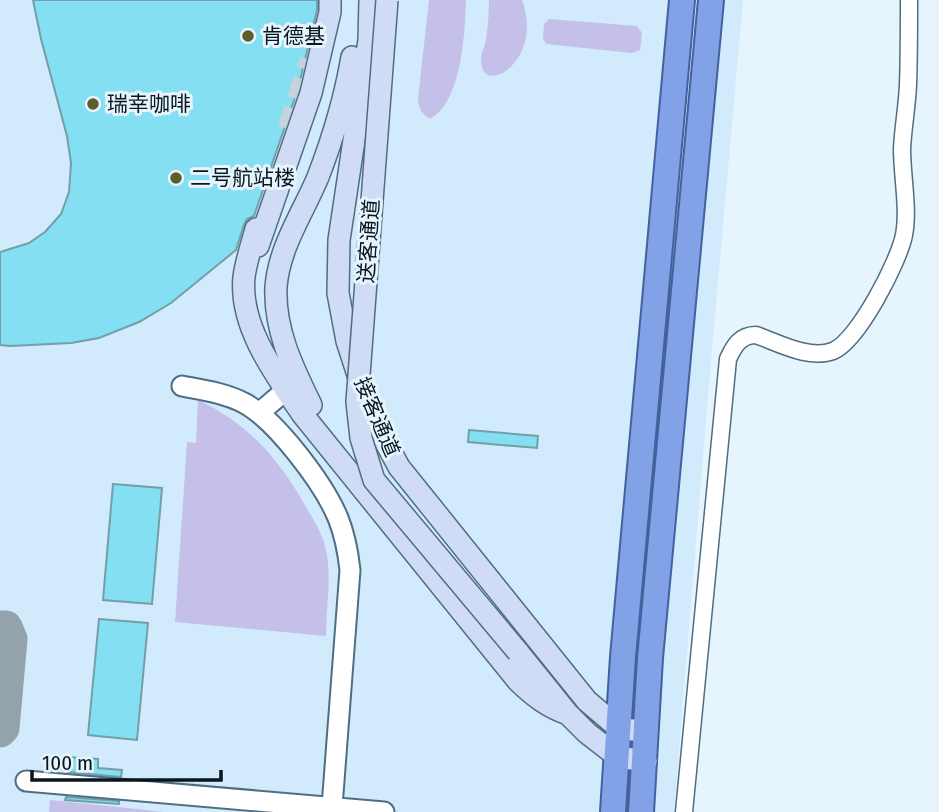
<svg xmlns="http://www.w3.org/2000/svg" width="939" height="812" font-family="'Fira Sans Condensed','Noto Sans SC',sans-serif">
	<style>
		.built { fill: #d1eafc }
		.green { fill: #c5c0ea }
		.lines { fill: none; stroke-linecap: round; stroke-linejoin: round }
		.taxiway { stroke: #94a2ab; stroke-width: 33 }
		.building { fill: #83dff1; stroke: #739fa8; stroke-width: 2 }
		.secondary-tunnel { stroke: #c5d3dc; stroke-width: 21; stroke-dasharray: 21 10; stroke-linecap: butt }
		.minor-casing { stroke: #4f6e83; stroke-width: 19 }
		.tertiary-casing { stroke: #4f6e83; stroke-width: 23 }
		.secondary-casing { stroke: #4f6e83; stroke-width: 24 }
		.trunk-casing { stroke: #44619d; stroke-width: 28 }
		.minor { stroke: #fff; stroke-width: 16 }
		.tertiary { stroke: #fff; stroke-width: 19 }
		.secondary { stroke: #d0dcf6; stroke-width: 21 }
		.trunk { stroke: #82a2e8; stroke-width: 24 }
		.secondary-bridge-casing { stroke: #4f6e83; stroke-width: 24; stroke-linecap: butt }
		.secondary-bridge { stroke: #d0dcf6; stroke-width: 21 }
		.poi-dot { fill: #5e5d2a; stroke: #e6f4fd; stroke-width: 2.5 }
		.labels { text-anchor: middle; stroke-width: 6; stroke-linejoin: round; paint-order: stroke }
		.poi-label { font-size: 21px; fill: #09161e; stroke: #e6f4fd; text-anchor: start }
		.street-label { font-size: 21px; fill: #09161e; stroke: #e6f4fd }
	</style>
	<rect width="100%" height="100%" fill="#e6f4fd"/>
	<path class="built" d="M 0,0 L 743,0 L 708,395 L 674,812 L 0,812 Z"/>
	<path class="green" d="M 429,0 L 466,0 C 465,32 462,102 430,119 C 421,114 419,108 418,99 Z
		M 489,0 L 522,0 C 545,61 481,99 481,60 C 481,53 485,46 486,39 C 488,26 489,13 489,0 Z
		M 549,19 L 637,26 L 642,33 L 640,50 L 632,53 L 546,44 L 543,38 L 544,24 Z
		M 198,400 C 249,424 278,458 306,507 C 314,521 323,534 326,550 C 332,577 326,609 326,636 L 175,622 L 187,442 L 196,443 Z
		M 50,800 L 165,812 L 49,812 Z"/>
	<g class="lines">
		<path class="taxiway" d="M 0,627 L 6,627 L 11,639 L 3,728 L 0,731"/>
	</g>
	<path class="building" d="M 33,0 L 317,0 L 317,10 L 298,89 L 254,216 L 247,219 L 244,225 L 236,250 L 171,303 L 139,322 L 99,338 L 71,343 L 10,346 L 0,345 L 0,252 L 29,243 L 45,232 L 61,214 L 69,192 L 71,163 L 67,136 L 41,39 Z
		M 469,430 L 538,436 L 537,448 L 468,442 Z
		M 113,484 L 162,488 L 152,604 L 103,600 Z
		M 99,619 L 148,623 L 137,740 L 88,735 Z
		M 69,757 L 98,759 L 98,768 L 122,770 L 121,777 L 68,772 Z
		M 66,797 L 119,801 L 119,804 L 65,800 Z"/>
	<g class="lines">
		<path class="secondary-tunnel" d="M 288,129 L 310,60"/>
		<defs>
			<path id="minor" d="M 684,812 L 728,359 C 734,346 740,335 756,335 C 779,343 809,360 833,351 C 858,341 899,261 904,235 C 909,209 902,176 902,149 C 903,128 907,107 908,85 C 909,57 909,28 909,0"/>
			<path id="tertiary" d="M 182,386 C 203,390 225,393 244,403 C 276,420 324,484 338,518 C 345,535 348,552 350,570 L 332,807
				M 259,413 L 286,390
				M 26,781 L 384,812"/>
			<path id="secondary" d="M 370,0 L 369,40 L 339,240 L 338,293 L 347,341 L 371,415 L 399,467 L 587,701 L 620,729 L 647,731
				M 256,229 C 252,244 246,261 244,277 C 239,327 276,375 303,415 L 518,681 C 534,696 547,707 568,714
				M 258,246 L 311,93 L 330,12 L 330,0
				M 311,405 C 293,368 274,330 276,287 C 279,247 303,213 318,177 C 333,138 345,98 352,57
				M 518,652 L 568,714 L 587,733 L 618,757 L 646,761"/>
			<path id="trunk" d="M 613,812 L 623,657 L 682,0
				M 641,812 L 650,658 L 711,0"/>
		</defs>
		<use href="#minor" class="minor-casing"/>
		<use href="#tertiary" class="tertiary-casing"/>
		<use href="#secondary" class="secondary-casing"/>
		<use href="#trunk" class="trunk-casing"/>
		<use href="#minor" class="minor"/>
		<use href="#tertiary" class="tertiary"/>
		<use href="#secondary" class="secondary"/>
		<use href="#trunk" class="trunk"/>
		<defs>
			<path id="secondary-bridge" d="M 387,0 L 357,402 L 361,438 L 374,480 L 518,652"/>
		</defs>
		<use href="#secondary-bridge" class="secondary-bridge-casing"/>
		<use href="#secondary-bridge" class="secondary-bridge"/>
	</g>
	<g class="poi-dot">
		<circle cx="248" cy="36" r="7"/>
		<circle cx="93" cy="104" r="7"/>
		<circle cx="176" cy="178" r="7"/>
	</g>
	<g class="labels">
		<g class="poi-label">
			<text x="262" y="43">肯德基</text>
			<text x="107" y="111">瑞幸咖啡</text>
			<text x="190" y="185">二号航站楼</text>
		</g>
		<g class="street-label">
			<text transform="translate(369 241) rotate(-86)" y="7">送客通道</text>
			<text transform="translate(377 417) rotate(67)" y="7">接客通道</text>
		</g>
	</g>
	<path d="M32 770v10h189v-10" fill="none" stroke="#09161e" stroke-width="3.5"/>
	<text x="42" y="770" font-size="21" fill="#09161e" stroke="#e6f4fd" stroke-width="5" paint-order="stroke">100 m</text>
</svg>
